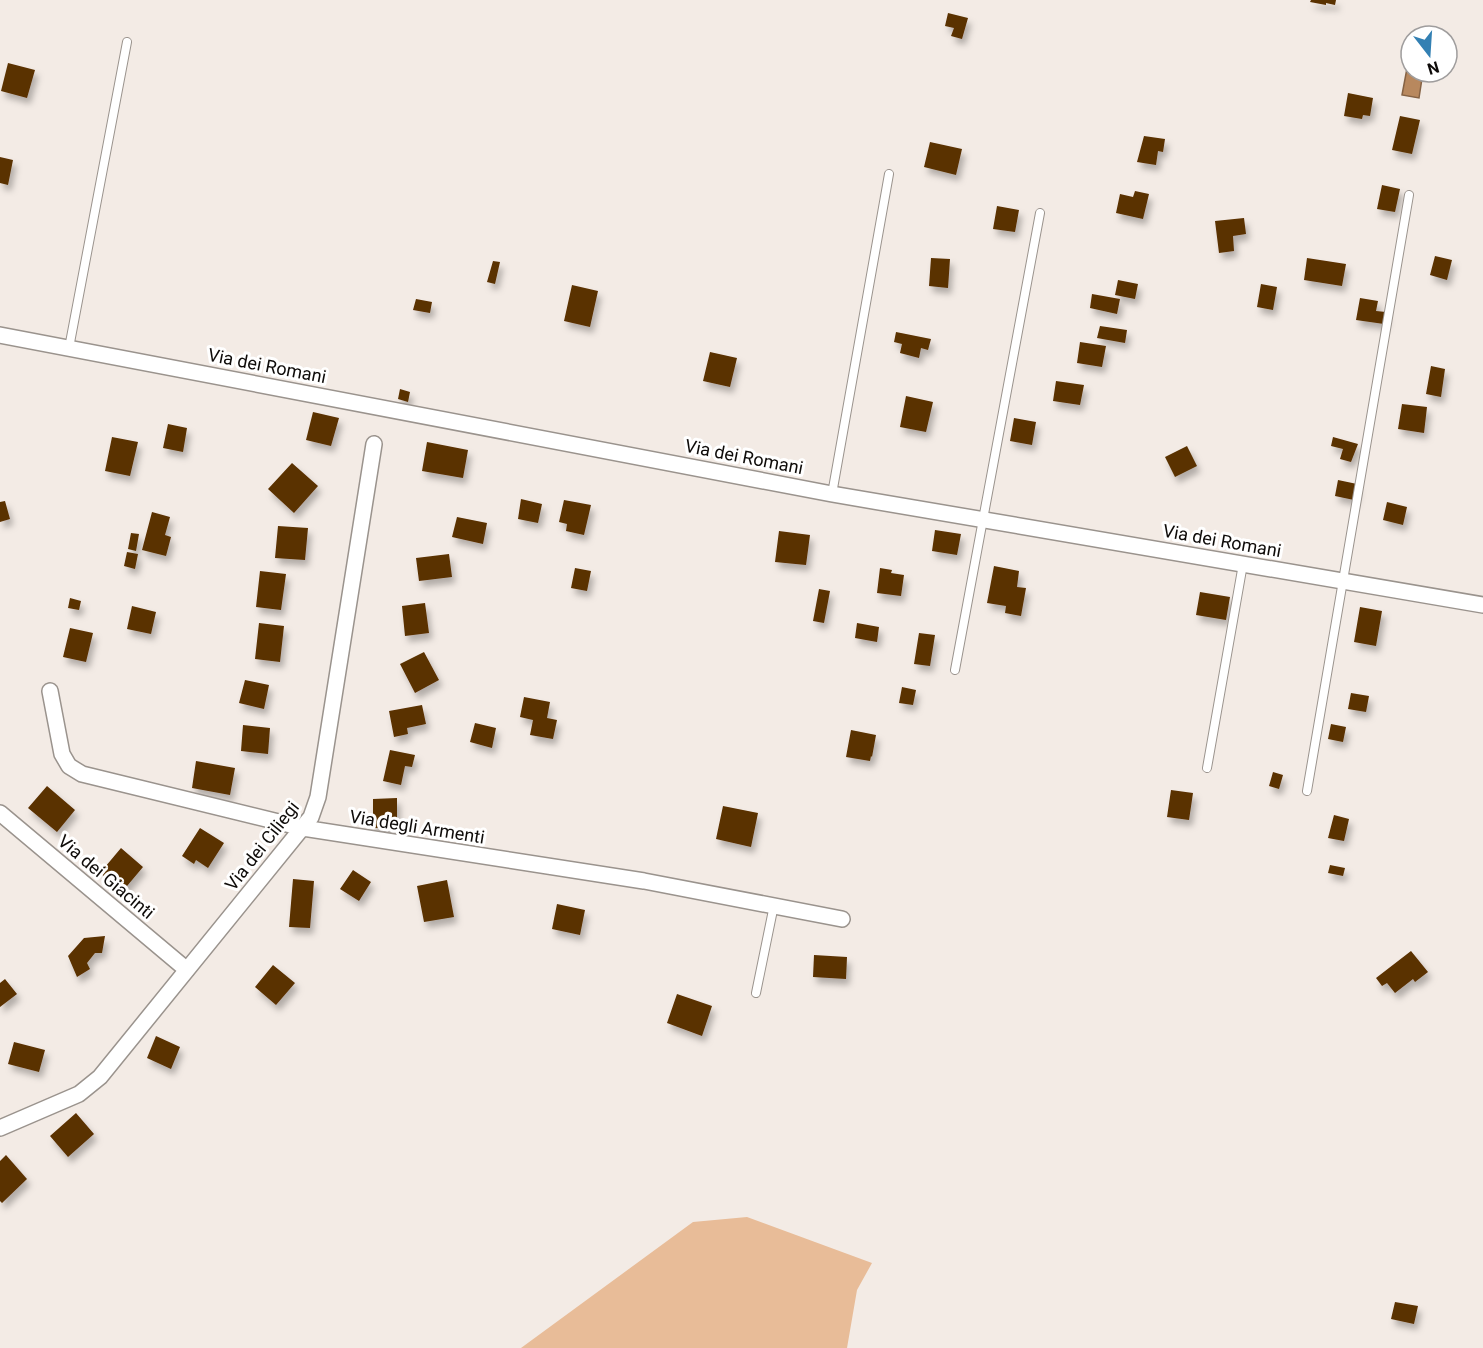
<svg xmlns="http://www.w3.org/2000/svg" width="1483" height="1348" font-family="Roboto,sans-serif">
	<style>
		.green { fill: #e8bc98 }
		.water { fill: #b8885e; stroke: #856244; stroke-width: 1.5 }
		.building { fill: #5a3001; filter: url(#shadow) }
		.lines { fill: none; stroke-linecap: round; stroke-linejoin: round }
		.lane-casing { stroke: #9a938d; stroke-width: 10 }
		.street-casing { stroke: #9a938d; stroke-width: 18 }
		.lane { stroke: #fff; stroke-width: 8 }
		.street { stroke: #fff; stroke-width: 15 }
		.labels { text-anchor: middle; stroke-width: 6; stroke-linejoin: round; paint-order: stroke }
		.street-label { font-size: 18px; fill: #0e0b09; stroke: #fff }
	</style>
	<defs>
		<filter id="shadow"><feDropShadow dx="3.5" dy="6" stdDeviation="3" flood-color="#0004"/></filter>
	</defs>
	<rect width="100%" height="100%" fill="#f3ebe5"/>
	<path class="green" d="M 747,1217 L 872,1263 L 857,1290 L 847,1348 L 521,1348 L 693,1222 Z"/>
	<path class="water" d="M 1408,63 L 1411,63 L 1411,72 L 1423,72 L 1419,98 L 1402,95 Z"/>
	<path class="building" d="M 1311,0 L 1336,0 L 1335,5 L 1326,3 L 1326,5 L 1310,2 Z
		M 948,13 L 968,18 L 962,39 L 951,36 L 954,28 L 945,26 Z
		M 8,63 L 35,70 L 27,98 L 1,91 Z
		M 1348,93 L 1373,98 L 1370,116 L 1363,115 L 1362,119 L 1344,116 Z
		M 1400,116 L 1420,120 L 1412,154 L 1392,150 Z
		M 1144,136 L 1165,139 L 1163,152 L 1158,151 L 1156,165 L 1137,162 Z
		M 930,142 L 962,149 L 956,175 L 924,167 Z
		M 0,157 L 13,160 L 8,185 L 0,183 Z
		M 1382,185 L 1400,189 L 1395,212 L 1377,209 Z
		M 1135,191 L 1149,194 L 1143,219 L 1116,213 L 1120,194 L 1133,197 Z
		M 997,206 L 1019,210 L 1015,232 L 993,229 Z
		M 1244,218 L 1246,234 L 1233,236 L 1234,251 L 1219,253 L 1215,221 Z
		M 1435,256 L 1452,260 L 1447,280 L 1430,275 Z
		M 931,258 L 950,259 L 948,288 L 929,286 Z
		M 1307,258 L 1346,264 L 1342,286 L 1304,280 Z
		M 493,261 L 500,262 L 495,284 L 487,282 Z
		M 1118,280 L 1138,284 L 1135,299 L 1115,295 Z
		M 1261,284 L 1277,287 L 1273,310 L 1257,307 Z
		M 572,285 L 598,291 L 590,327 L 564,321 Z
		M 1092,294 L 1120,299 L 1117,314 L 1090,308 Z
		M 1360,298 L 1378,301 L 1376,311 L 1386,312 L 1384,324 L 1356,320 Z
		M 416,299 L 432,302 L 430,313 L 413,310 Z
		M 1100,326 L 1127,330 L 1125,343 L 1097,338 Z
		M 896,332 L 931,339 L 928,350 L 921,348 L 919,358 L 900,353 L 902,344 L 894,342 Z
		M 1080,342 L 1106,346 L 1102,367 L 1077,363 Z
		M 710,352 L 737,358 L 730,387 L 703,381 Z
		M 1431,366 L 1445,369 L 1441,397 L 1426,394 Z
		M 1056,381 L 1084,385 L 1080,405 L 1053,401 Z
		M 400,389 L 410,392 L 408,402 L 398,399 Z
		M 906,396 L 933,402 L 926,432 L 900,427 Z
		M 1402,404 L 1427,407 L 1424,433 L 1398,429 Z
		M 313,412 L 339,418 L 331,446 L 306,440 Z
		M 1014,418 L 1036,422 L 1032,445 L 1010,441 Z
		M 168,424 L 187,428 L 183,452 L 163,448 Z
		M 112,437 L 138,442 L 130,476 L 105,471 Z
		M 1333,437 L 1358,444 L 1351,462 L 1340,459 L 1343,449 L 1331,446 Z
		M 427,442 L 468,450 L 463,478 L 422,471 Z
		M 1187,446 L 1197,466 L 1175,477 L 1165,457 Z
		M 292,463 L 318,486 L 294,513 L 268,489 Z
		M 1338,480 L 1357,484 L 1354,500 L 1335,496 Z
		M 521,499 L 542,504 L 538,523 L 518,519 Z
		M 564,500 L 591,505 L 584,535 L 566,531 L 567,524 L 559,522 Z
		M 5,501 L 10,519 L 0,522 L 0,502 Z
		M 1387,502 L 1407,507 L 1403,525 L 1383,520 Z
		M 152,512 L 170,517 L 165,535 L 171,537 L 166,556 L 142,550 Z
		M 457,517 L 487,523 L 483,544 L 452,537 Z
		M 278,526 L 308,528 L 305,560 L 275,558 Z
		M 935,530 L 961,534 L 957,555 L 932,551 Z
		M 779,531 L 810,535 L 806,565 L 775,562 Z
		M 131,533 L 139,534 L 136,551 L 128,549 Z
		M 127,552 L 138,554 L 135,569 L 124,566 Z
		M 449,554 L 452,577 L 419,581 L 416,558 Z
		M 994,566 L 1019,571 L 1017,587 L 1026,588 L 1021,616 L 1005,613 L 1006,606 L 987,603 Z
		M 575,568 L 591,571 L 587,591 L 571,588 Z
		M 880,568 L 892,570 L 891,573 L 904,575 L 901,596 L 877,593 Z
		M 260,571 L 286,574 L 281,610 L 256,607 Z
		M 819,589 L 830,591 L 824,623 L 813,621 Z
		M 1200,592 L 1230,597 L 1226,620 L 1196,615 Z
		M 70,598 L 81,601 L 79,610 L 68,608 Z
		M 425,603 L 429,633 L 405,636 L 402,606 Z
		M 132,606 L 156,612 L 151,634 L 127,629 Z
		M 1360,607 L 1382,611 L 1376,646 L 1354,642 Z
		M 259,623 L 284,626 L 280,662 L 255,659 Z
		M 857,623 L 879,627 L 877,642 L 855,638 Z
		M 70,628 L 93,633 L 86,662 L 63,657 Z
		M 919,633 L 935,635 L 930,666 L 914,664 Z
		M 424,652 L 439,680 L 415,693 L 400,664 Z
		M 245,680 L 269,685 L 264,709 L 239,703 Z
		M 902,687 L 916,690 L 913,705 L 899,703 Z
		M 1351,693 L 1369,696 L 1366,712 L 1348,709 Z
		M 524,697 L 550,702 L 547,718 L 557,720 L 553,739 L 530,735 L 533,720 L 520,717 Z
		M 422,705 L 426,724 L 407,728 L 408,734 L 394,737 L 389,711 Z
		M 475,723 L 496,728 L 492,748 L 470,742 Z
		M 1331,724 L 1346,727 L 1343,742 L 1328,739 Z
		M 243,725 L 270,728 L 268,754 L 241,751 Z
		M 851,730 L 876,735 L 872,757 L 871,756 L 870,761 L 846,757 Z
		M 390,750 L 415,755 L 412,767 L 405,766 L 401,785 L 383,781 Z
		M 196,761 L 235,768 L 230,795 L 192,788 Z
		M 1273,772 L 1283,775 L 1279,789 L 1269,786 Z
		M 47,786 L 75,810 L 57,832 L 28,808 Z
		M 1171,790 L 1193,793 L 1189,820 L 1167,817 Z
		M 397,798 L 397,828 L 373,828 L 373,799 Z
		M 723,806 L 758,813 L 751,847 L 716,839 Z
		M 1334,815 L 1349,819 L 1344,841 L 1328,838 Z
		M 200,828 L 224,843 L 208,868 L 196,860 L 194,864 L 182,856 Z
		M 121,848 L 143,867 L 122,892 L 100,873 Z
		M 1330,865 L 1345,868 L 1343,876 L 1328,873 Z
		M 353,870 L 371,882 L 359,901 L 340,889 Z
		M 293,879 L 314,881 L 310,928 L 289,927 Z
		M 447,880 L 454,917 L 424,922 L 417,886 Z
		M 557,904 L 585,910 L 580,935 L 552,929 Z
		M 105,936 L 102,953 L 95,953 L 87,963 L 90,969 L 77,977 L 68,956 L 84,938 Z
		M 1411,951 L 1428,972 L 1415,982 L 1413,979 L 1395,993 L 1387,983 L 1382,986 L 1376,978 Z
		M 814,955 L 847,957 L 846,979 L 813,977 Z
		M 273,965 L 295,983 L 276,1005 L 255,987 Z
		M 5,979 L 17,994 L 0,1007 L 0,983 Z
		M 677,994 L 712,1006 L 702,1036 L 667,1023 Z
		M 156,1036 L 180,1047 L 171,1069 L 147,1058 Z
		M 14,1042 L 45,1050 L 39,1072 L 8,1064 Z
		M 76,1113 L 94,1134 L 68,1157 L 50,1136 Z
		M 6,1155 L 27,1179 L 2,1203 L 0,1201 L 0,1161 Z
		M 1395,1302 L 1418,1306 L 1414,1324 L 1391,1319 Z"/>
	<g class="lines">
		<defs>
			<path id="lane" d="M 69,348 L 127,42
				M 832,494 L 889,174
				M 955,670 L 1040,213
				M 1207,768 L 1243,564
				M 1307,791 L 1409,195
				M 756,993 L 774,905"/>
			<path id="street" d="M 0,335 L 832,494 L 1483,605
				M 50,691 L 62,754 L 69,766 L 82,774 L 303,828 L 644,881 L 842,919
				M 0,813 L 187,970
				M 0,1128 L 79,1094 L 100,1077 L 311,817 L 318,797 L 374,444"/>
		</defs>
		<use href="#lane" class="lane-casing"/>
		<use href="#street" class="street-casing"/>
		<use href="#lane" class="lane"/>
		<use href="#street" class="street"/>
	</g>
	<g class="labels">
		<g class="street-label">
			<text transform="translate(267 366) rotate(11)" y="6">Via dei Romani</text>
			<text transform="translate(744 457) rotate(11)" y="6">Via dei Romani</text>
			<text transform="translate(1222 541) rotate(10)" y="6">Via dei Romani</text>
			<text transform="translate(417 827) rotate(9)" y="6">Via degli Armenti</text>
			<text transform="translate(262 846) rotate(-52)" y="6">Via dei Ciliegi</text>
			<text transform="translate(106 877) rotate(40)" y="6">Via dei Giacinti</text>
		</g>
	</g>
	<g transform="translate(1429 54) rotate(163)"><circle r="28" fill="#ffffff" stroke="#9f9d9d" stroke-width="1.5"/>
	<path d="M0-4.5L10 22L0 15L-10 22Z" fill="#3380b3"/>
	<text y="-9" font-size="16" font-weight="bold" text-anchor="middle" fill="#0e0b09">N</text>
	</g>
</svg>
